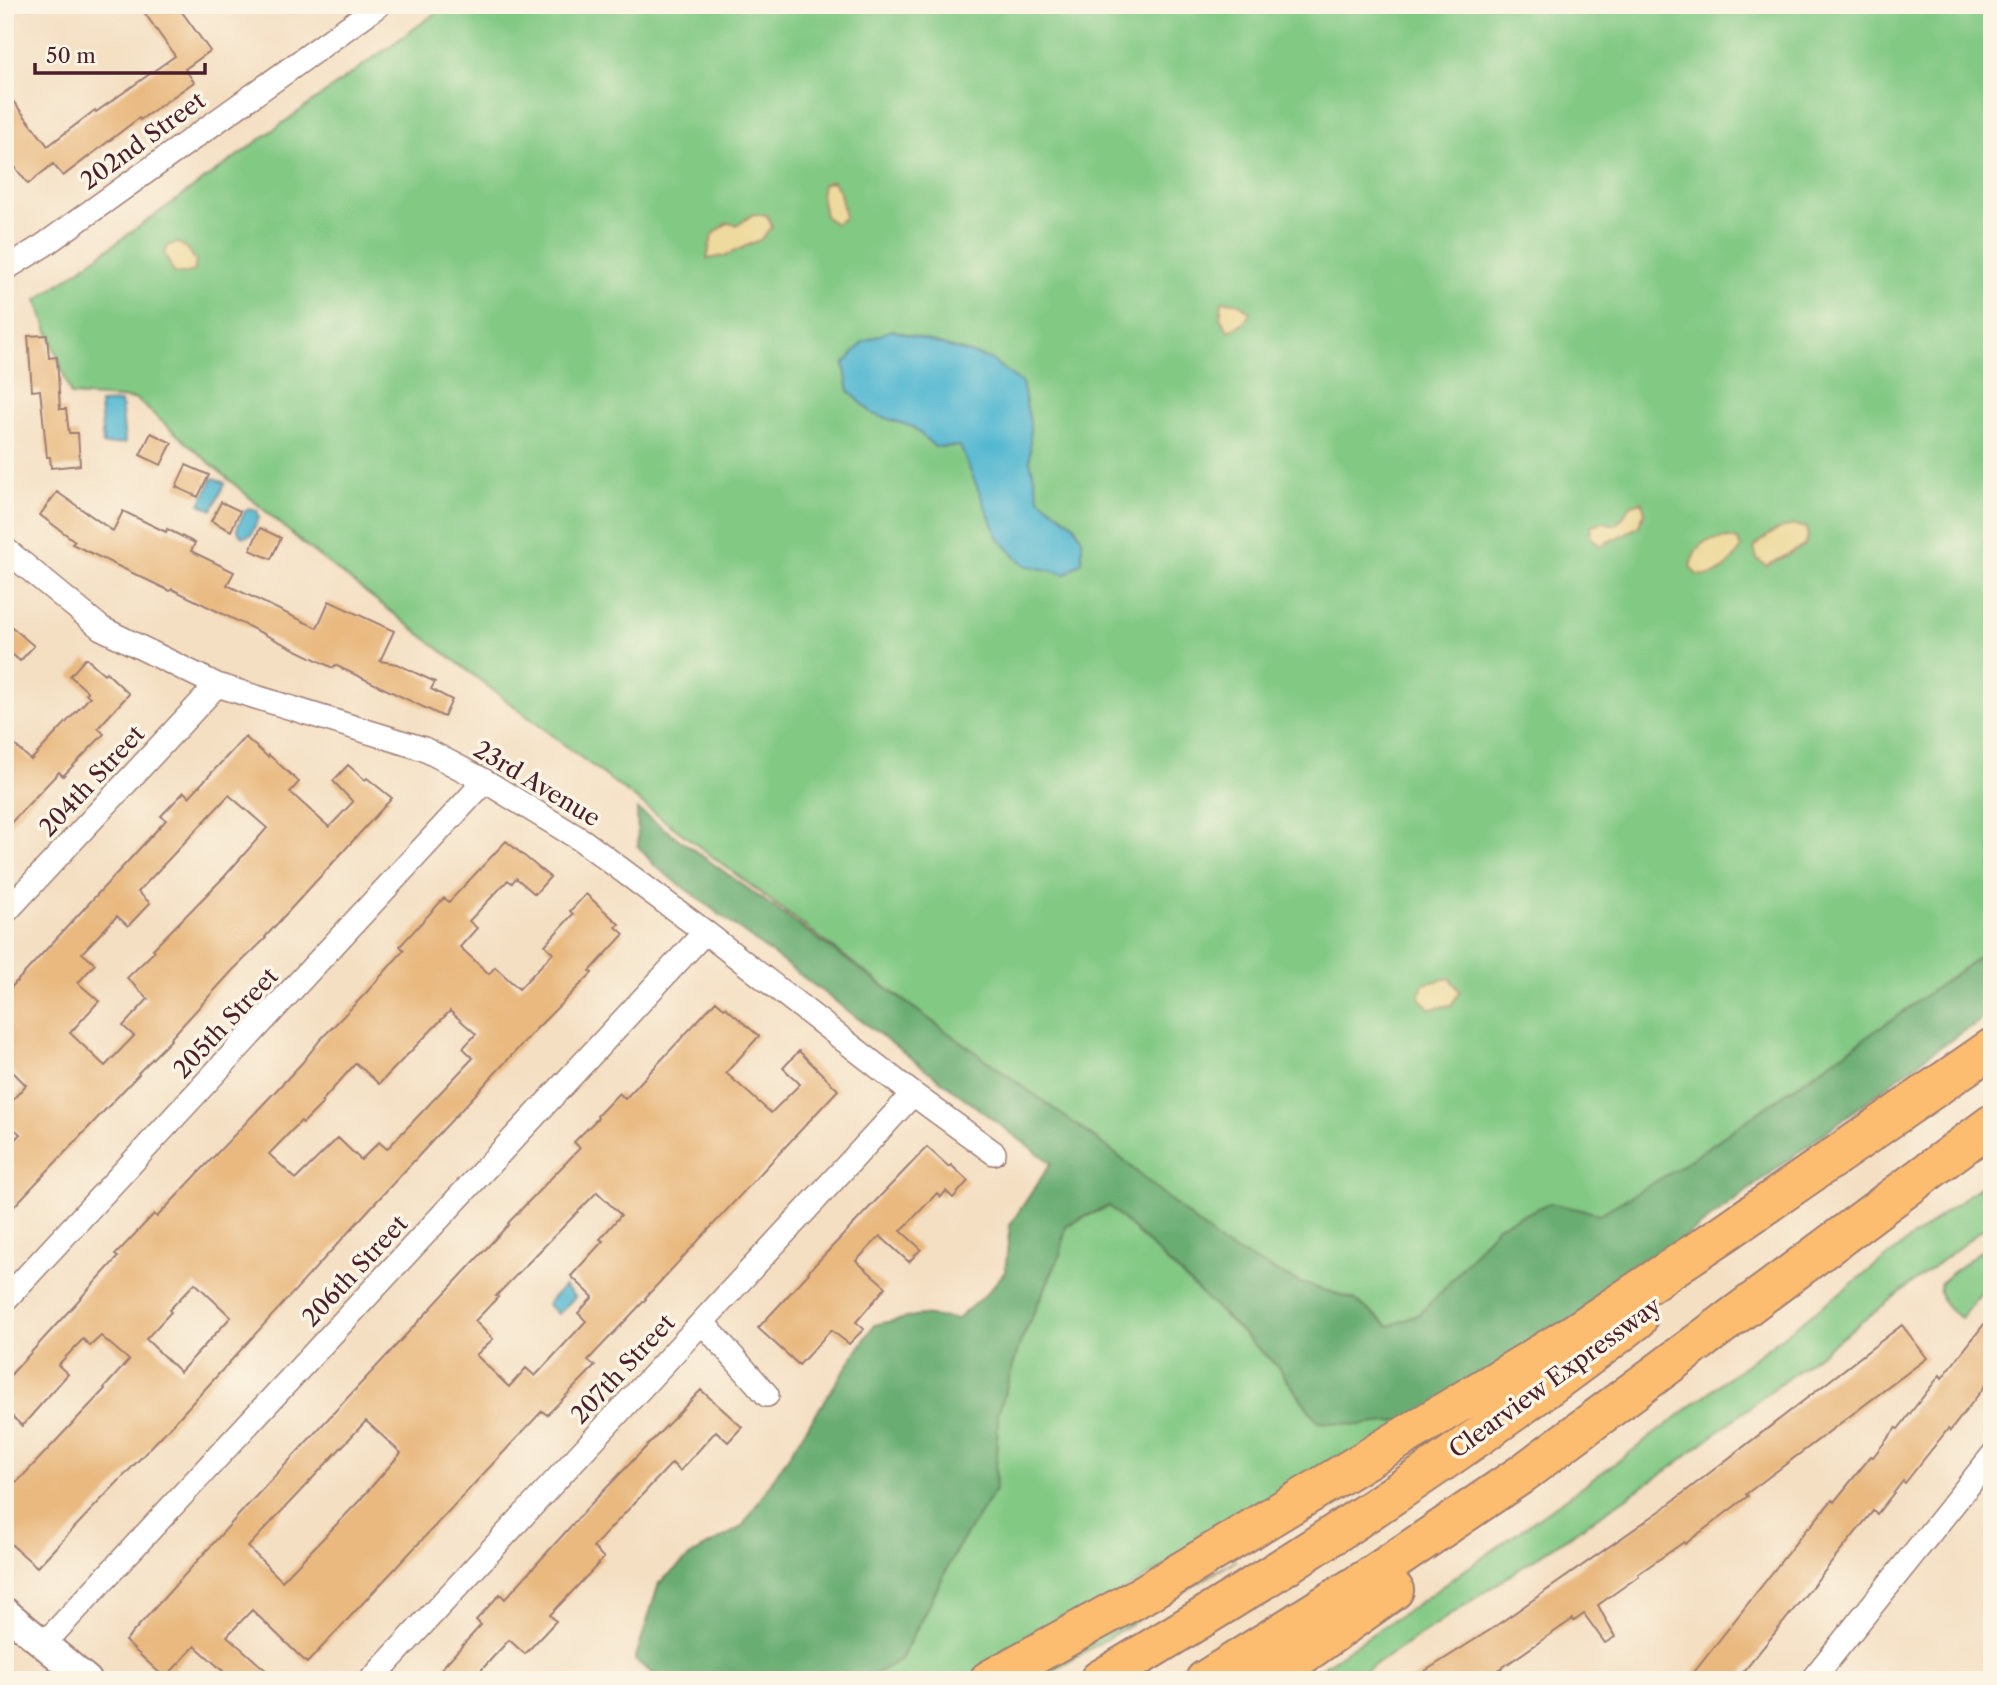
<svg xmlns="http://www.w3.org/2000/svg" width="1997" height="1685" font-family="'Libre Caslon Text',serif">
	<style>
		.green { fill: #82c984; stroke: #667458; stroke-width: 2 }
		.forest { fill: #69ad72; stroke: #5a664e; stroke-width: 2 }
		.sand { fill: #eeda9e; stroke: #9c7c64; stroke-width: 2 }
		.water { fill: #53b8d1; stroke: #4e6c7e; stroke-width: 2 }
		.building { fill: #e9b980; fill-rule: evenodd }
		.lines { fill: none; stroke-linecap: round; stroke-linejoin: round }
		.minor-casing { stroke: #9f7f76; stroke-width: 26 }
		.tertiary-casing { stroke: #9f7f76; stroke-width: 32 }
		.motorway-casing { stroke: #9f7f76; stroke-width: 42 }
		.minor { stroke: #fff; stroke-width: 23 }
		.tertiary { stroke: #fff; stroke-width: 28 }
		.motorway { stroke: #fcbd6f; stroke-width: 38 }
		.labels { text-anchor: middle; stroke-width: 7; stroke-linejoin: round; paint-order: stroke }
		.street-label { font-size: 24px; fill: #4a1f2b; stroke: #fcf5e5 }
	</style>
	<rect width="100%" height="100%" fill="#fcf5e5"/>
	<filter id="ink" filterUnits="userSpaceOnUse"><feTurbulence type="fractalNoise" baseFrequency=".0143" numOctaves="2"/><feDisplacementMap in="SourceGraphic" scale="14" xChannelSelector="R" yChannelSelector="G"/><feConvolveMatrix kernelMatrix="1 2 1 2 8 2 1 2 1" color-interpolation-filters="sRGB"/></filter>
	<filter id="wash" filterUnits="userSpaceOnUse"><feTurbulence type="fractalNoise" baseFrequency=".00686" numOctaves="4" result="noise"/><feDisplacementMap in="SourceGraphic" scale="28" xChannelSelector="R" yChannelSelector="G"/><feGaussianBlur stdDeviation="1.57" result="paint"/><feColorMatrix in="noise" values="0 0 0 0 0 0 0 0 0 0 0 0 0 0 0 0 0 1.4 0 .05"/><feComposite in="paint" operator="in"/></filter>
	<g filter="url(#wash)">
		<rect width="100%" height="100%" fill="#f4dfc2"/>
		<path class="green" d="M 447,5 L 1992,5 L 1992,991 L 1371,1385 L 937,1026 L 575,753 L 307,547 L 136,399 L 71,395 L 37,300 Z
			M 1992,1177 L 1992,1222 L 1669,1469 L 1410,1642 L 1351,1680 L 1303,1680 L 1413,1607 L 1632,1451 Z
			M 1109,1206 L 1278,1367 L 1318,1422 L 1415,1419 L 1045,1637 L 963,1680 L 865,1680 L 901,1659 L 958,1547 L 995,1490 L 998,1414 L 1020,1343 L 1060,1255 L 1066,1226 Z
			M 1992,1246 L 1992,1279 L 1961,1318 C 1948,1309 1936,1299 1941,1282 L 1981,1250 Z
			M 1236,1560 L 1039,1680 L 1024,1680 Z"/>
		<path class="forest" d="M 637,809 L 1110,1149 L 1223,1245 L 1301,1283 L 1354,1299 L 1389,1326 L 1418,1315 L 1444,1289 L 1497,1226 L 1550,1203 L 1600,1214 L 1675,1170 L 1900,1014 L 1992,947 L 1992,1013 L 1934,1051 L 1577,1318 L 1415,1419 L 1360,1425 L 1318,1422 L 1278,1367 L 1109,1206 L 1066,1225 L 1060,1255 L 1020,1343 L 998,1414 L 995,1490 L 958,1547 L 901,1659 L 865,1680 L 662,1680 L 635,1660 L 659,1583 L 693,1554 L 742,1527 L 874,1325 L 920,1315 L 957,1319 L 988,1292 L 1005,1272 L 1010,1225 L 1051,1163 L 655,866 L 638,846 Z"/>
		<path class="sand" d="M 833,181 L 840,193 L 845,217 L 835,224 L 825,216 L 821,195 L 823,184 Z
			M 753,214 L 767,215 L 772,227 L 760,240 L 724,256 L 707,259 L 712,235 L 727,223 L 738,225 Z
			M 178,243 L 187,248 L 196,261 L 194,271 L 184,274 L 174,273 L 164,253 L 169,245 Z
			M 1222,301 L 1237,302 L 1250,312 L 1245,322 L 1229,331 L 1220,318 Z
			M 1642,502 L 1645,512 L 1638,527 L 1600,546 L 1590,536 L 1591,525 L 1604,522 L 1615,525 L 1623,518 L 1629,506 Z
			M 1794,525 L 1806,528 L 1808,537 L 1804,546 L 1767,566 L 1757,559 L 1754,548 C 1768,534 1774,530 1794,525 Z
			M 1729,538 L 1738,540 L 1741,549 C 1728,567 1720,578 1697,575 L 1690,566 C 1698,540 1703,541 1729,538 Z
			M 1450,978 L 1460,992 L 1451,1005 L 1430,1009 L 1419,998 L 1423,984 Z"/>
		<path class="water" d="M 892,330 L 990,359 L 1022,383 L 1030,423 L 1030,460 L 1039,498 L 1074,525 L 1082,539 L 1082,561 L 1066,574 L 1024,565 L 999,539 L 960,446 L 935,447 L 913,427 L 873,414 L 849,391 L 844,364 L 863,342 Z
			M 121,402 L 125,443 L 103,445 L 100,403 Z
			M 213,478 L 225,483 L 212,510 L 200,504 Z
			M 249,508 L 257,510 L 259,517 L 251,535 L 244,537 L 240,535 L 237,528 L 245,511 Z
			M 564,1286 L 575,1297 L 558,1314 L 547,1304 Z"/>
		<g id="blocks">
			<path class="building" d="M 139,5 L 177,5 L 210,51 L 185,69 L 194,82 L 140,120 L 139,118 L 63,176 L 53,164 L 28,184 L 5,154 L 5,91 L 48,146 L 95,110 L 96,112 L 175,56 Z
				M 47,335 L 49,358 L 57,357 L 60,409 L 66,409 L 69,433 L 78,433 L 80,465 L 51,468 L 50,457 L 47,457 L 40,390 L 32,391 L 28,336 Z
				M 151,433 L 172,443 L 161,465 L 140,455 Z
				M 186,465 L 209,475 L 198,497 L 176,487 Z
				M 57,492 L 113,531 L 123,511 L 166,532 L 167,529 L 195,543 L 191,551 L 234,572 L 227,585 L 317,628 L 329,601 L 394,631 L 380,661 L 397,664 L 435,682 L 431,689 L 452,700 L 444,717 L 335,665 L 333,668 L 172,589 L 170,591 L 72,544 L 75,541 L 40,515 Z
				M 221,502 L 240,511 L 231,531 L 211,521 Z
				M 260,528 L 281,538 L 271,559 L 250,550 Z
				M 5,621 L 34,646 L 20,661 L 5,648 Z
				M 86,658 L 104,674 L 106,672 L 129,694 L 98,728 L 104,734 L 63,776 L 59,772 L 5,829 L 5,736 L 31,760 L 90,697 L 86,694 L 88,692 L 70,676 Z
				M 245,737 L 268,757 L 269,755 L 299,782 L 290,792 L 329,827 L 353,802 L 333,781 L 348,765 L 365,780 L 367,778 L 392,798 L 265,937 L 266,938 L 233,970 L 170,1039 L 171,1040 L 138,1073 L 139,1074 L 5,1216 L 5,1150 L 20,1134 L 5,1121 L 5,1108 L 26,1085 L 5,1064 L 5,994 L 166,820 L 161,816 L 184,792 L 189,797 ZM 229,795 L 267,828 L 225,876 L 153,949 L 155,951 L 127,978 L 148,999 L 123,1026 L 134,1036 L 105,1066 L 70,1033 L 99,1001 L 78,983 L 95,964 L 82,953 L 117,916 L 128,926 L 150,903 L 138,892 Z
				M 506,841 L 550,877 L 535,894 L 516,878 L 512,883 L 508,880 L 469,921 L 477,928 L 460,947 L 489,974 L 495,967 L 519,989 L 553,953 L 545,945 L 573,914 L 570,911 L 586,894 L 619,924 L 616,927 L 624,934 L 590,971 L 592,973 L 537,1028 L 375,1203 L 173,1424 L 37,1567 L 5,1539 L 5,1475 L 14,1483 L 19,1480 L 105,1389 L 104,1388 L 129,1360 L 101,1336 L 90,1346 L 83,1339 L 58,1365 L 68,1374 L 22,1426 L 5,1409 L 5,1381 L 118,1257 L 115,1255 L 154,1214 L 157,1217 L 302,1063 L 320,1040 L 365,994 L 404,950 L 400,946 L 444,898 L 449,902 ZM 450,1011 L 476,1034 L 463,1048 L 473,1058 L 387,1149 L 379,1142 L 361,1160 L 338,1138 L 296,1179 L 269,1154 L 301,1121 L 303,1123 L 323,1103 L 321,1102 L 356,1063 L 379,1084 ZM 195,1283 L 231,1317 L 180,1372 L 146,1339 L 171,1312 L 169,1310 Z
				M 716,1001 L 724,1008 L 725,1007 L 759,1036 L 726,1073 L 771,1113 L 800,1084 L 783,1068 L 799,1051 L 838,1090 L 645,1298 L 646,1299 L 588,1360 L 595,1366 L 547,1415 L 542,1411 L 307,1663 L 252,1610 L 227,1636 L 277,1680 L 215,1680 L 223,1671 L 195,1646 L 165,1678 L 125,1641 L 245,1508 L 509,1224 L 508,1223 L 580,1148 L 574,1142 L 598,1118 L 597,1116 L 619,1093 L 625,1099 ZM 597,1192 L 621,1215 L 600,1239 L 603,1241 L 571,1276 L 593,1297 L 578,1313 L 586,1321 L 535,1376 L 526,1368 L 509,1387 L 476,1355 L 493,1339 L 475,1321 L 498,1297 L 496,1296 ZM 366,1421 L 401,1453 L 359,1501 L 282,1581 L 248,1547 Z
				M 927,1147 L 949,1167 L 951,1165 L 968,1181 L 953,1198 L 946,1191 L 941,1197 L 937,1193 L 901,1231 L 921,1249 L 909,1262 L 880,1236 L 856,1261 L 886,1287 L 856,1322 L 864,1329 L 849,1344 L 831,1330 L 799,1365 L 758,1328 L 809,1273 L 808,1272 Z
				M 1992,1314 L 1992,1377 L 1950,1431 L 1948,1429 L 1905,1483 L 1903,1481 L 1877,1514 L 1873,1511 L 1737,1680 L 1688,1680 L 1808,1527 L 1809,1528 L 1832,1500 L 1834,1502 L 1871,1456 L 1873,1457 L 1896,1428 L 1898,1429 L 1940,1375 L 1942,1378 Z
				M 1902,1325 L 1927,1358 L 1746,1494 L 1748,1496 L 1685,1544 L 1684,1542 L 1638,1574 L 1639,1576 L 1598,1605 L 1615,1637 L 1605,1643 L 1584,1614 L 1574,1621 L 1573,1619 L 1484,1680 L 1411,1680 L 1490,1630 L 1660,1511 Z
				M 701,1390 L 742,1427 L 728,1442 L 716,1431 L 680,1471 L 672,1463 L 593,1547 L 604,1558 L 550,1615 L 556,1621 L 525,1654 L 509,1640 L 472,1680 L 431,1680 L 481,1625 L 476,1620 L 500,1594 L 505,1599 L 589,1506 Z"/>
		</g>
	</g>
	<g filter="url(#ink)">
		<use href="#blocks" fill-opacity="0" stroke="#9f7f76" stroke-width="2"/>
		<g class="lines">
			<defs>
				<path id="minor" d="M 5,269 L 44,245 L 379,5
					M 5,549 L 101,628 L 217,685 L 424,749 L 485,781 L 583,841 L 705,932 L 913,1094 L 994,1153
					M 5,913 L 217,685
					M 5,1300 L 485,781
					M 702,1322 L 767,1395
					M 43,1645 L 705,932
					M 371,1680 L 913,1094
					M 1812,1680 L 1992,1456"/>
				<path id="tertiary" d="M 5,1612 L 87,1680"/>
				<path id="motorway" d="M 989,1680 L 1139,1597 L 1570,1336 L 1726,1232 L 1992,1048
					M 1099,1680 C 1285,1570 1466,1452 1637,1320
					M 1205,1680 L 1376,1573 L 1519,1476 L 1992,1124
					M 1267,1680 L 1394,1590"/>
			</defs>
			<use href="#minor" class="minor-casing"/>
			<use href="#tertiary" class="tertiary-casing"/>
			<use href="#motorway" class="motorway-casing"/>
			<use href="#minor" class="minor"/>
			<use href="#tertiary" class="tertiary"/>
			<use href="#motorway" class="motorway"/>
		</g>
	</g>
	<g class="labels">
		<g class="street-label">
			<text transform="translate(143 141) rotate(-36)" y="8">202nd Street</text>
			<text transform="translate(92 781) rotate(-47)" y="8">204th Street</text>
			<text transform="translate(537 784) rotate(31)" y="8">23rd Avenue</text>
			<text transform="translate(226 1023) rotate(-47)" y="8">205th Street</text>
			<text transform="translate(355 1271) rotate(-47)" y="8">206th Street</text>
			<text transform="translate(623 1369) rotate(-47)" y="8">207th Street</text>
			<text transform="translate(1555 1378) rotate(-36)" y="8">Clearview Expressway</text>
		</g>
	</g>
	<rect width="1997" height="1685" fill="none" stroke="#fcf5e5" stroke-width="28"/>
	<path d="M35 63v10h170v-10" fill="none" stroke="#4a1f2b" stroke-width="3.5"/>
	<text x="46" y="63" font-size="21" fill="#4a1f2b" stroke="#fcf5e5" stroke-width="5" paint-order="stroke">50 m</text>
</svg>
